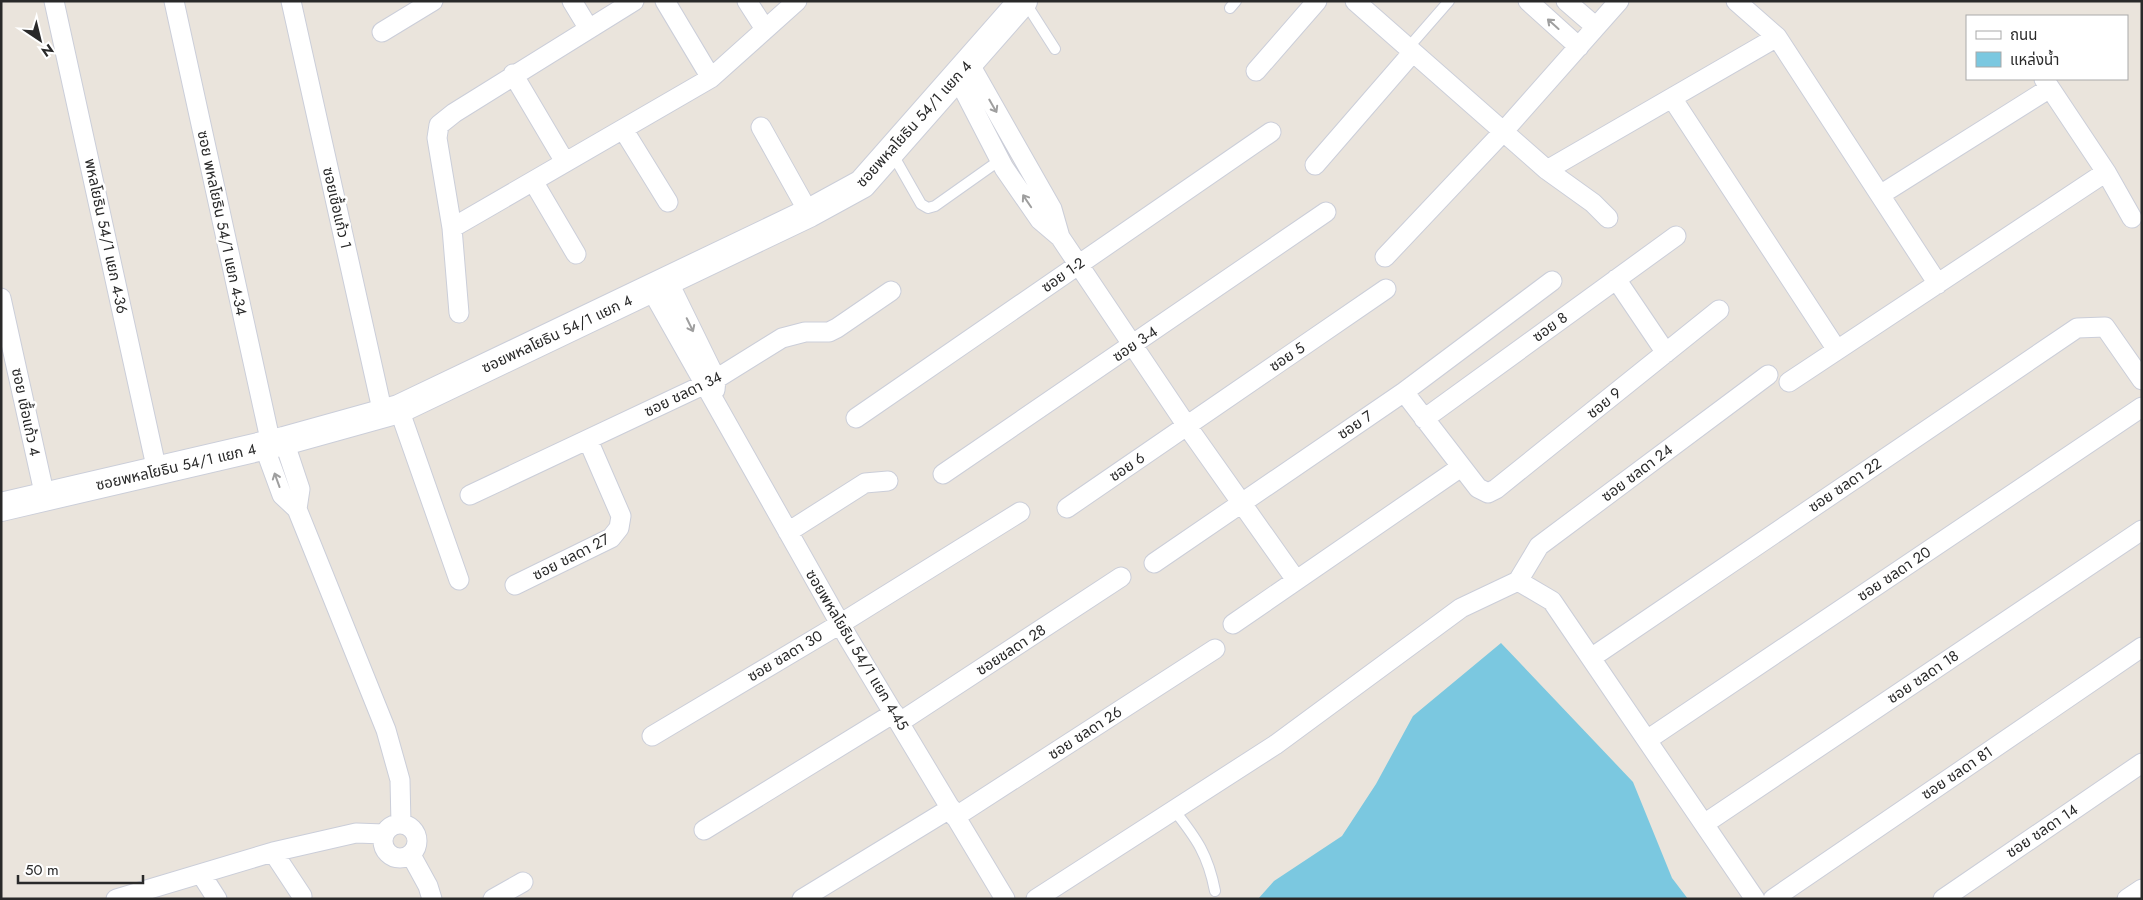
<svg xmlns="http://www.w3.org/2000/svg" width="2143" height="900" font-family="Jost,'Noto Sans Thai',sans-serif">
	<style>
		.water { fill: #7bc8e0 }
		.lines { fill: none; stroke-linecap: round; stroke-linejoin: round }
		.lane-casing { stroke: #cbced9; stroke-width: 12 }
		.street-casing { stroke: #cbced9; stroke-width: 21 }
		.secondary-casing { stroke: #cbced9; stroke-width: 30 }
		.lane { stroke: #fff; stroke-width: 10 }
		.street { stroke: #fff; stroke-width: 19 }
		.secondary { stroke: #fff; stroke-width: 28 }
		.oneway { stroke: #9f9f9f }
		.labels { text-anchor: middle; stroke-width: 5; stroke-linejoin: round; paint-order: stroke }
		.street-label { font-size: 15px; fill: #292929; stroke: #fff }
	</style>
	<rect width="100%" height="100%" fill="#eae4dc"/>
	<path class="water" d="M 1501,643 L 1633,782 L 1672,878 L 1688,899 L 1258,899 L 1274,881 L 1342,836 L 1376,784 L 1413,716 Z"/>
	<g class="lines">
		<defs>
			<path id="lane" d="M 1025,2 L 1055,49
				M 1230,8 L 1236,1
				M 1408,48 L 1449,1
				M 892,153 L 921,204 L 928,208 L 935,206 L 1000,160
				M 1174,810 C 1197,839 1208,855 1215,891"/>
			<path id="street" d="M 54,1 L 157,471
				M 174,1 L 271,444
				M 291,1 L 383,414
				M 572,1 L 589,29
				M 665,1 L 711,78
				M 747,1 L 765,29
				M 1355,1 L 1547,170 L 1593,203 L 1608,218
				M 1528,1 L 1579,47
				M 1566,1 L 1596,27
				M 1736,1 L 1777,37 L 1938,284
				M 382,32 L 433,1
				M 969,63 L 1052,209 L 1060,237
				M 1256,71 L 1317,1
				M 513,74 L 565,162
				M 957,77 L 1004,168 L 1040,220 L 1060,237 L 1187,426 L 1296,580
				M 2044,79 L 2106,172 L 2132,218
				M 1672,98 L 1837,350
				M 761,127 L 809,213
				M 623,129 L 668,202
				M 1315,165 L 1413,52
				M 1547,170 L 1777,37
				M 533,181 L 576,254
				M 1880,195 L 2050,88
				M 452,228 L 711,78 L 797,1
				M 1385,257 L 1503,132 L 1619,1
				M 1616,279 L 1666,353
				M 668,281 L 716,379 L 715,390
				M 651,289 L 847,636 L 1005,899
				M 1,298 L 45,497
				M 459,313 L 452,228 L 437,138 L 439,125 L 454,113 L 634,1
				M 1789,382 L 2106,172
				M 1404,392 L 1478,488 L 1488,493 L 1496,489 L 1719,310
				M 399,409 L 459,580
				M 856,418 L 1271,132
				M 1424,419 L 1676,236
				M 284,441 L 300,489 L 297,509
				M 264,446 L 282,495 L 297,509 L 386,730 L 400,780 L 401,824
				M 943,474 L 1326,212
				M 470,495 L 716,379 L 782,338 L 805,332 L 829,332 L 837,328 L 891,291
				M 1067,508 L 1386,289
				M 788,532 L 865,483 L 888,481
				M 1154,563 L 1404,392 L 1552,281
				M 1518,581 L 1552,601 L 1755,899
				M 1518,581 L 1539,546 L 1768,375
				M 515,585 L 611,538 L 619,528 L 621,516 L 588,440
				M 1233,624 L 1461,467
				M 1591,658 L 2077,328 L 2105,327 L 2142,380
				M 900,722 L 1121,577
				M 652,736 L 840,624 L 1020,512
				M 1647,740 L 2142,407
				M 955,817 L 1215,649
				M383 841a17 17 0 1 1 34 0a17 17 0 1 1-34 0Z
				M 1704,824 L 2142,530
				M 704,830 L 894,713
				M 273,852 L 302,896
				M 411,855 L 428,886 L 432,899
				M 201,874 L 217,899
				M 116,899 L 273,852 L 356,833 L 384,834
				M 493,899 L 523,882
				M 802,899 L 951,808
				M 1036,899 L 1275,745 L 1461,608 L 1518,581
				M 1773,899 L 2142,647
				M 1943,899 L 2142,763
				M 2127,899 L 2142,889"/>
			<path id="secondary" d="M 1,507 L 284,441 L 399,409 L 809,213 L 862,184 L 1023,1"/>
		</defs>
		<use href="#lane" class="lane-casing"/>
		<use href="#street" class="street-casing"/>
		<use href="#secondary" class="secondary-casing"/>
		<use href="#lane" class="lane"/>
		<use href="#street" class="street"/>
		<use href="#secondary" class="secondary"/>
	</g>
	<defs><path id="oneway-shaft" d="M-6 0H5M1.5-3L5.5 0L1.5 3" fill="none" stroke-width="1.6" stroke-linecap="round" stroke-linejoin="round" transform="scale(1.25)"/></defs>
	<g class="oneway">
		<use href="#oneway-shaft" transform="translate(1553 24) rotate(-138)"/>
		<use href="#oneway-shaft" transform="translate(993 106) rotate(60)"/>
		<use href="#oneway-shaft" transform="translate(1027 201) rotate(-124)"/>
		<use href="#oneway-shaft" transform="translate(690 325) rotate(64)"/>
		<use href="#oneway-shaft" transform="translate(277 480) rotate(-110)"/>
	</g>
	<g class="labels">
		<g class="street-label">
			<text transform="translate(914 124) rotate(-48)" y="5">ซอยพหลโยธิน 54/1 แยก 4</text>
			<text transform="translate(337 208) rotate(77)" y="5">ซอยเชื้อแก้ว 1</text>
			<text transform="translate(222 223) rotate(78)" y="5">ซอย พหลโยธิน 54/1 แยก 4-34</text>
			<text transform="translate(106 236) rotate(78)" y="5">พหลโยธิน 54/1 แยก 4-36</text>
			<text transform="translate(1063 275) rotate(-35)" y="5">ซอย 1-2</text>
			<text transform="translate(1550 327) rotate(-36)" y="5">ซอย 8</text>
			<text transform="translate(557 334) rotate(-25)" y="5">ซอยพหลโยธิน 54/1 แยก 4</text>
			<text transform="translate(1135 344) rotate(-34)" y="5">ซอย 3-4</text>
			<text transform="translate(1287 357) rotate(-34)" y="5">ซอย 5</text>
			<text transform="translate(683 394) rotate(-26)" y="5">ซอย ชลดา 34</text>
			<text transform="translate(1604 403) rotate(-39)" y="5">ซอย 9</text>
			<text transform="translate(26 412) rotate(78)" y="5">ซอย เชื้อแก้ว 4</text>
			<text transform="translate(1355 425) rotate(-34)" y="5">ซอย 7</text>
			<text transform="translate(176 467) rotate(-13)" y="5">ซอยพหลโยธิน 54/1 แยก 4</text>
			<text transform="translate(1127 467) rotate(-34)" y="5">ซอย 6</text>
			<text transform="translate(1637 473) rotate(-37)" y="5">ซอย ชลดา 24</text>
			<text transform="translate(1845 485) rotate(-34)" y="5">ซอย ชลดา 22</text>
			<text transform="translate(571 557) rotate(-27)" y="5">ซอย ชลดา 27</text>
			<text transform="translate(1894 574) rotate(-34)" y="5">ซอย ชลดา 20</text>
			<text transform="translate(857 650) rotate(59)" y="5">ซอยพหลโยธิน 54/1 แยก 4-45</text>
			<text transform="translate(1011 650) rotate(-33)" y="5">ซอยชลดา 28</text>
			<text transform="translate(785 656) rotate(-31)" y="5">ซอย ชลดา 30</text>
			<text transform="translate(1923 677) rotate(-34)" y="5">ซอย ชลดา 18</text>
			<text transform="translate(1085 733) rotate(-33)" y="5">ซอย ชลดา 26</text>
			<text transform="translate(1957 773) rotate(-34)" y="5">ซอย ชลดา 81</text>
			<text transform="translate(2042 831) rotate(-34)" y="5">ซอย ชลดา 14</text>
		</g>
	</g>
	<rect width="2143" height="900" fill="none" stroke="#292929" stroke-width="5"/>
	<rect x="1966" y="15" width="162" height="65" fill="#ffffff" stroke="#a9a9a9"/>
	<rect x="1976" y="31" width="25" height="8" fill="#ffffff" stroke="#a9a9a9"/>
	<text x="2010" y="40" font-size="15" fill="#292929">ถนน</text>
	<rect x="1976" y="52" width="25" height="15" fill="#7bc8e0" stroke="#a9a9a9"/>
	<text x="2010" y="65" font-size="15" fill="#292929">แหล่งน้ำ</text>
	<g transform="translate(40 40) rotate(145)" stroke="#ffffff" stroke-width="4" paint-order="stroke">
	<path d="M0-4L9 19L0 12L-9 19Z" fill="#292929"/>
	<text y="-8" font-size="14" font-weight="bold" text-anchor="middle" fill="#292929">N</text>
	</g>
	<path d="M18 875v8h125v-8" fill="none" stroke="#292929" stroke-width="2.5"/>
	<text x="25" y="875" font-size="15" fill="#292929" stroke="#ffffff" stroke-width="4" paint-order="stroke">50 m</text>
</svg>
